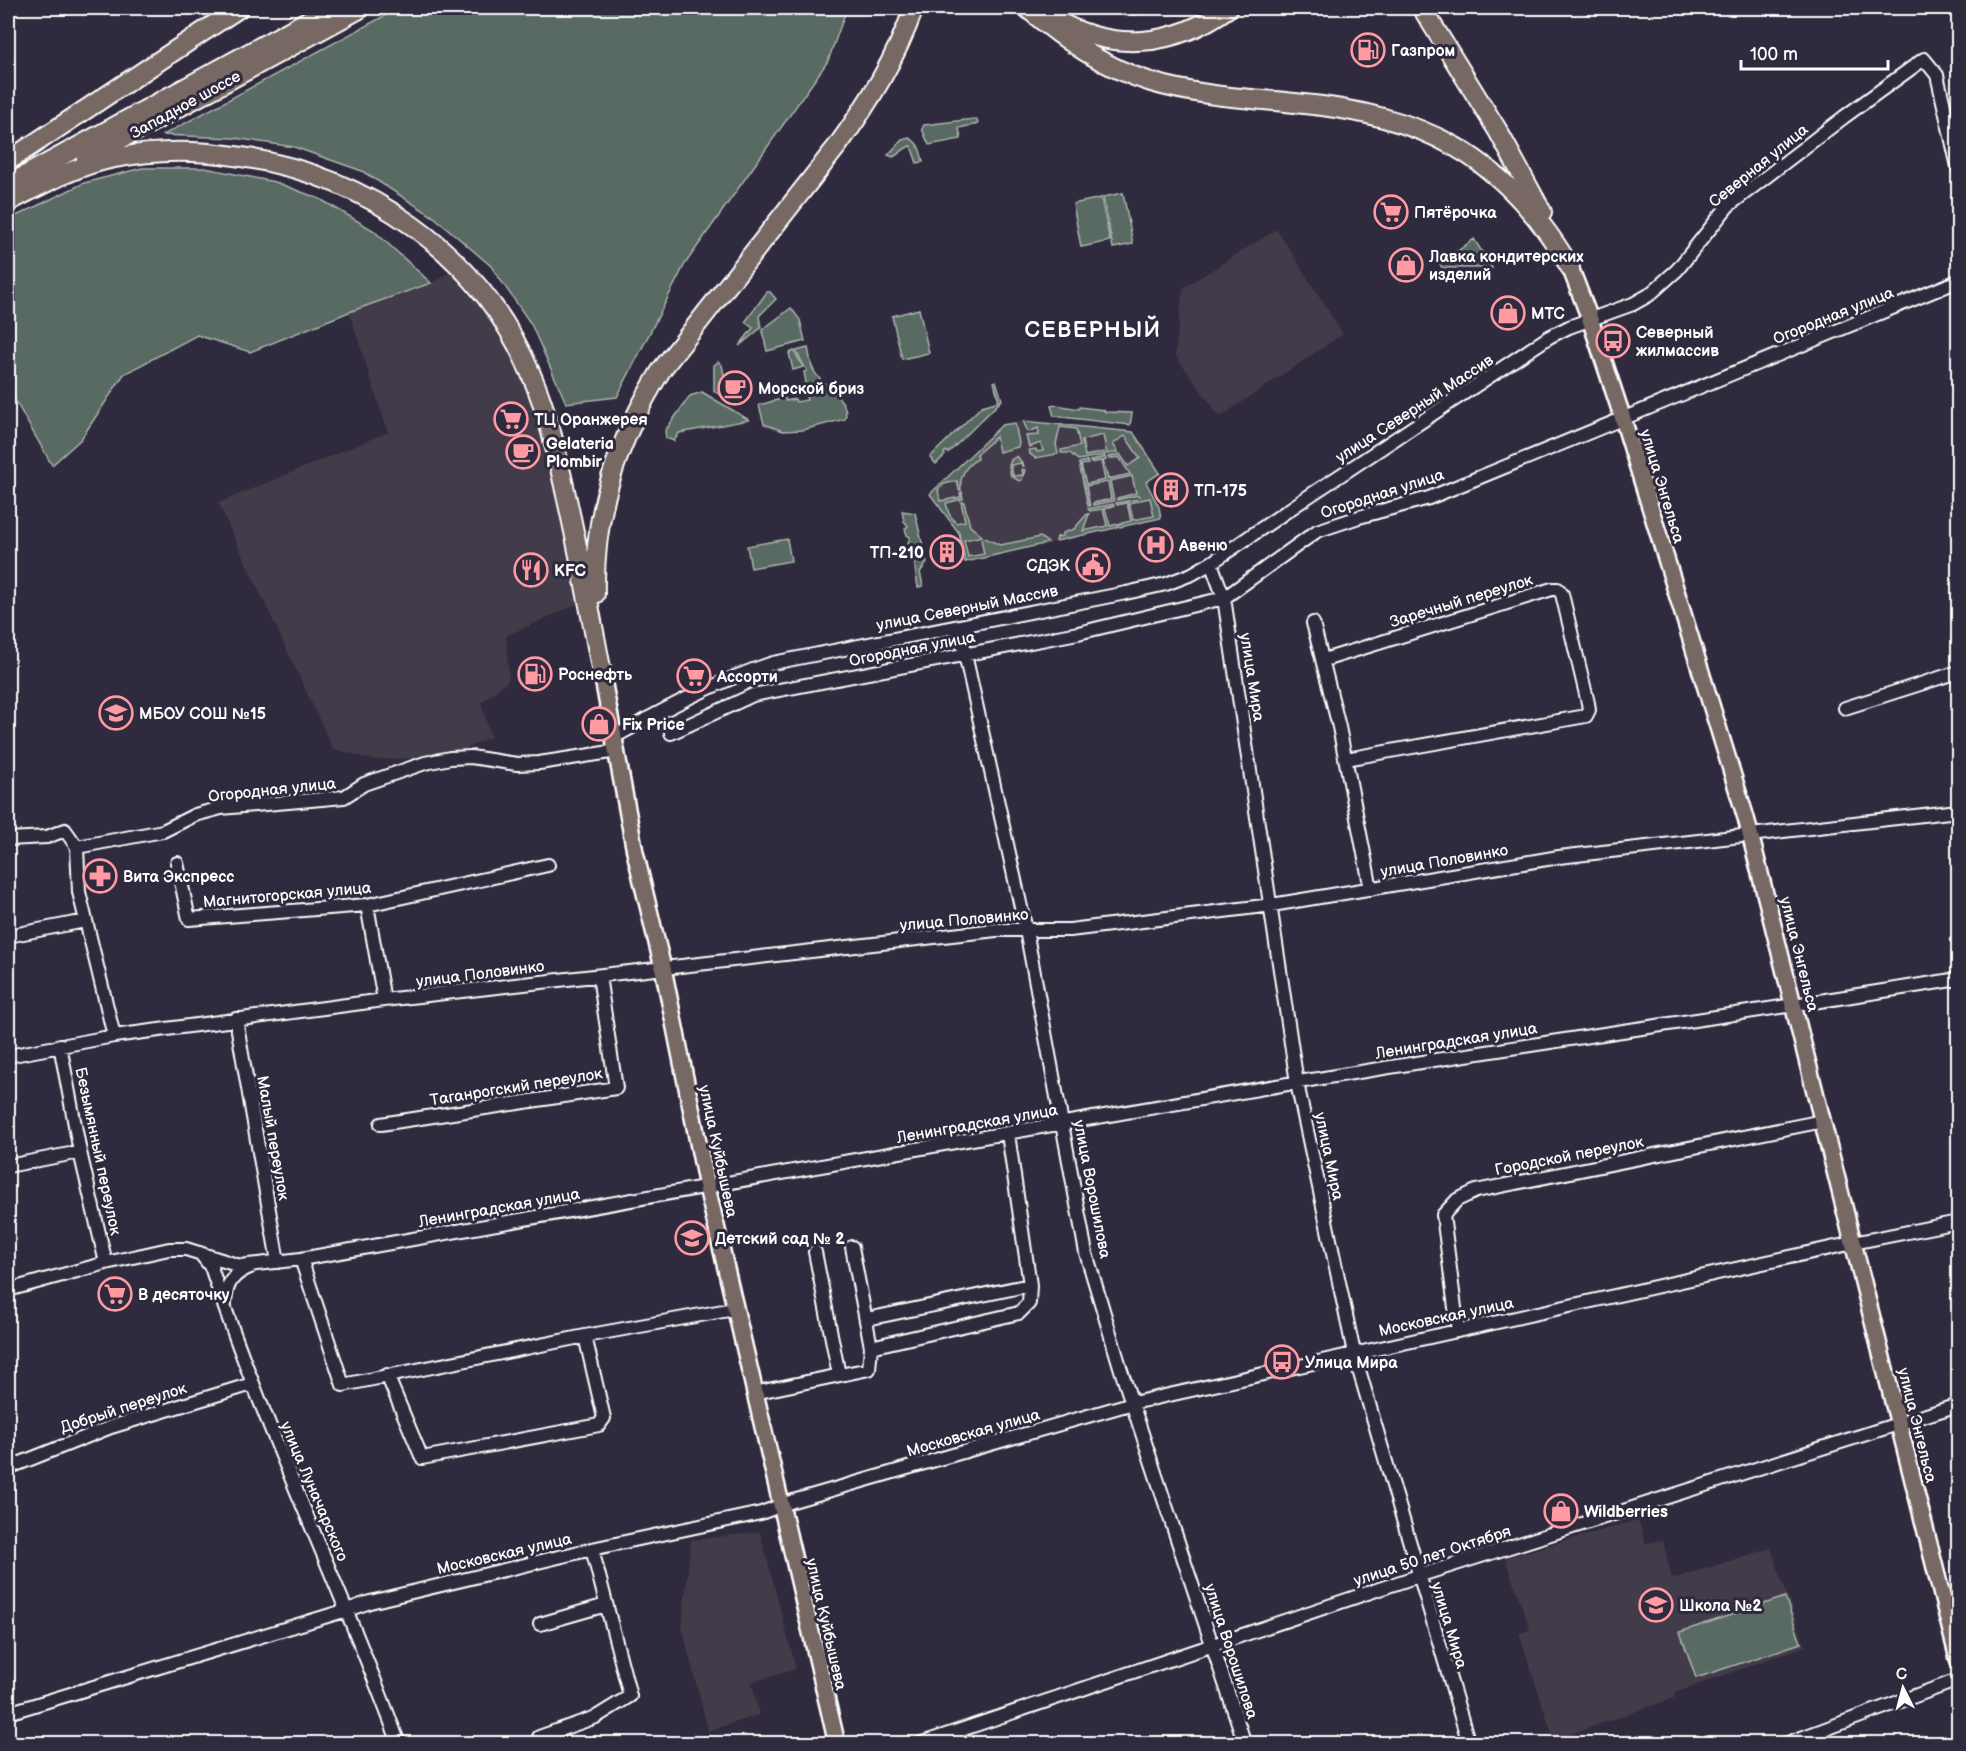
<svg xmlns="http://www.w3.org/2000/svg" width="1966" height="1751" font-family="'Balsamiq Sans',sans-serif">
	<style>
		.built { fill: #433a48 }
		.green { fill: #586a62; stroke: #acb4b0; stroke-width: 1.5 }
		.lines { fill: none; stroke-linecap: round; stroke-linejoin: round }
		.minor-casing { stroke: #fff; stroke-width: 16 }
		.major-casing { stroke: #fff; stroke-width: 20 }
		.highway-casing { stroke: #fff; stroke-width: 22 }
		.minor { stroke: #2f2a3d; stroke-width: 12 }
		.major { stroke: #776864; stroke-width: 15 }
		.highway { stroke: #776864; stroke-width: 18 }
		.labels { text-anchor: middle; stroke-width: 6; stroke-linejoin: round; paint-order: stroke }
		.poi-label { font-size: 16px; font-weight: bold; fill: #fff; stroke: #2f2a3d; text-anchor: start }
		.street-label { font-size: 16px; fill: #fff; stroke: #2f2a3d }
		.district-label { font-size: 22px; font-weight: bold; letter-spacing: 1.5px; fill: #fff; stroke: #2f2a3d }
	</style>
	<rect width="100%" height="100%" fill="#2f2a3d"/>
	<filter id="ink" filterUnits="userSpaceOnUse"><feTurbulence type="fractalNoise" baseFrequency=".0167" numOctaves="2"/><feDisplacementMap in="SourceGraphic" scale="12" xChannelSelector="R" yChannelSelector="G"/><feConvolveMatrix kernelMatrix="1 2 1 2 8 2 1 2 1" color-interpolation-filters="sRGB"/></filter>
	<g filter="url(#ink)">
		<path class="built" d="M 1555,8 L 1593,8 L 1592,18 L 1578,12 Z
			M 1277,229 L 1343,334 L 1220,417 L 1175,355 L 1183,288 Z
			M 451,271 L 471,291 L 505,342 L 528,385 L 547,450 L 564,520 L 578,604 L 506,636 L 509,680 L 481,703 L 491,737 L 459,752 L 412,758 L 373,760 L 333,749 L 218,503 L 388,432 L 349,312 L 431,283 Z
			M 1025,421 L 1133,432 L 1160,473 L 1146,482 L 1159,507 L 1161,518 L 965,562 L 959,533 L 930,494 L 1002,425 Z
			M 1638,1520 L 1646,1543 L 1663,1540 L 1672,1579 L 1771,1548 L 1805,1646 L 1675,1693 L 1674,1698 L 1554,1740 L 1519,1633 L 1530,1630 L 1505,1558 Z
			M 760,1532 L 796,1669 L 752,1682 L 759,1715 L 708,1731 L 682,1627 L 691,1540 Z
			M 283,1734 L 286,1743 L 250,1743 Z"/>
		<path class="green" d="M 399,8 L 847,8 L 828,61 L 685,264 L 617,397 L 566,403 L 531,324 L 491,266 L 434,217 L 362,171 L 294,147 L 234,138 L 163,135 Z
			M 1088,8 L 1166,8 L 1134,15 Z
			M 974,119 L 977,120 L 978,124 L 959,128 L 961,139 L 929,145 L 922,129 L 924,125 Z
			M 909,138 C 919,142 921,152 923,162 L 917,163 L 911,146 C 903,148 900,154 893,157 L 888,155 L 902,140 Z
			M 142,168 L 205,168 L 275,182 L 320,199 L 373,230 L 431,283 L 349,312 L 250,352 L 197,335 L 124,374 L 81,439 L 52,465 L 8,388 L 8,220 L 84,183 Z
			M 1123,193 L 1133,244 L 1113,248 L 1103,197 Z
			M 1101,198 L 1110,241 L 1081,247 L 1073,204 Z
			M 1474,239 L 1492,268 L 1442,268 L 1440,264 Z
			M 767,292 L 770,292 L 776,299 L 759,316 L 761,328 L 739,346 L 753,328 L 745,322 Z
			M 791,308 L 800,320 L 805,341 L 767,351 L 762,330 Z
			M 919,309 L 929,353 L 902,359 L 892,316 Z
			M 808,348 C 810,355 810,365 814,371 C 822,386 851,399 845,419 L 803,430 L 783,431 L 764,424 L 759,405 L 785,398 L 786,401 L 795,399 L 796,402 L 807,400 L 803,384 L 806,382 L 804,372 L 807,371 L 796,351 Z
			M 794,351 L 803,367 L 793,370 L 789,353 Z
			M 718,362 L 722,365 L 728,393 L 722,396 L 714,391 L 714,365 Z
			M 996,381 L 1002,400 L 948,453 L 946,451 L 944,453 L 945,455 L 936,464 L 930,457 L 982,406 L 999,401 L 994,382 Z
			M 702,392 L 749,420 L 679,433 L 674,441 L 666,438 L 665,431 L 690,396 Z
			M 1056,405 L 1079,409 L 1080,407 L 1104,410 L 1105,412 L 1132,413 L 1130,425 L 1054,416 L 1051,406 Z
			M 1023,421 L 1133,432 L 1160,473 L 1146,482 L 1159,507 L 1161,518 L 1056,541 L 1057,537 L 1063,536 L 1063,533 L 1074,529 L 1087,514 L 1089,514 L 1083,531 L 1107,526 L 1103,509 L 1090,511 L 1088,509 L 1113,504 L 1114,506 L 1105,508 L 1110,526 L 1131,521 L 1127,503 L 1117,505 L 1116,503 L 1137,499 L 1138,501 L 1129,503 L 1133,520 L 1154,516 L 1150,498 L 1140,500 L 1139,495 L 1117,500 L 1117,498 L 1136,493 L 1132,476 L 1110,481 L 1114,501 L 1093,505 L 1093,503 L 1111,499 L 1108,482 L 1086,486 L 1090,506 L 1088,506 L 1079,463 L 1087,461 L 1088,464 L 1081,465 L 1086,484 L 1105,480 L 1101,461 L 1091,463 L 1090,461 L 1105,457 L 1106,460 L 1103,461 L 1108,479 L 1130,474 L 1119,457 L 1109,459 L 1108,457 L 1120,454 L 1128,466 L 1140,458 L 1125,436 L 1113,444 L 1118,452 L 1107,454 L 1103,435 L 1082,440 L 1085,456 L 1104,452 L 1105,455 L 1078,460 L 1070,453 L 1061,453 L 1061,450 L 1080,446 L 1076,429 L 1060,427 L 1056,444 L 1058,454 L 1035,458 L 1030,454 L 1029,450 L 1036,449 L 1037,452 L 1043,451 L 1041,443 L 1029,447 L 1026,436 L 1039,435 L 1038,428 L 1028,432 Z
			M 1015,423 L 1019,443 L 1018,447 L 999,452 L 996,437 L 977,454 L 978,459 C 966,464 959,477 961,490 L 959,490 L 957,481 L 944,484 L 938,490 L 940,501 L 961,497 L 960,493 L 962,492 L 963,499 L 946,503 L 949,514 L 956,523 L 965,521 L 961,502 L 964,502 L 970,526 L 982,536 L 964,540 L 968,557 L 984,554 L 981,539 L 985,538 L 1000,545 L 1040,537 L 1048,543 L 965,562 L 959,533 L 930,494 L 1002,425 Z
			M 1017,456 L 1024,466 L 1022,466 L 1021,463 L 1011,465 L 1013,476 L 1023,475 L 1022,469 L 1025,470 L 1022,480 L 1019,481 L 1011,476 L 1009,466 L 1011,460 Z
			M 902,511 L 915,513 L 927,563 L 920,572 L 923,586 L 918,587 C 916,576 915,569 914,558 L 911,556 L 908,543 L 910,537 L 907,535 L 905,529 L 908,526 L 904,521 Z
			M 787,539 L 791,561 L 751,568 L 747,546 Z
			M 1785,1597 L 1801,1643 L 1696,1678 L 1680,1632 Z"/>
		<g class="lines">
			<defs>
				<path id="minor" d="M 1211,563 L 1224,598 L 1297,1083 L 1354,1353 L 1469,1744
					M 1313,623 L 1339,727 L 1371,889
					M 959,627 L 1026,930 L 1086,1253 L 1121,1370 L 1245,1744
					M 1324,660 L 1552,589 L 1558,589 L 1562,594 L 1588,703 L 1589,710 L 1586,716 L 1346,759
					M 1845,708 L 1958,672
					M 671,733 L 753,695 L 1078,633 L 1224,598 L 1317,531 L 1359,517 L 1429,498 L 1958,281
					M 614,737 C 665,709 717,681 773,663 L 1126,593 L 1166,584 L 1192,574 L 1211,563 L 1309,496 L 1549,337 L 1569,327 L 1633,304 L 1649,295 L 1677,270 L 1728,206 L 1844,117 L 1924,59 L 1937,75 L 1958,167
					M 8,839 L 47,837 L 65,830 L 77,847
					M 77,847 L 163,831 L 195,815 L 221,808 L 344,797 L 364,784 L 425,763 L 450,758 L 471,757 L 517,764 L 539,763 L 617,751
					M 77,847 L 79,892 L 114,1036
					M 177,863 L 189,919 L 367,905 L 548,865
					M 367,905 L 384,1000
					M 8,936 L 85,921
					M 236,1019 L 278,1262
					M 60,1045 L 80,1152 L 106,1263
					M 8,1056 L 114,1036 L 384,1000 L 996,930 L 1070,930 L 1272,905 L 1559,857 L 1958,811
					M 381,1124 L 616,1088 L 599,976
					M 8,1166 L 80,1152
					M 852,1247 L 871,1347
					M 815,1252 L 839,1375
					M 200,1253 L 211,1267 C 264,1429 340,1583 399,1744
					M 301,1259 L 343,1385 L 585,1336 L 734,1309
					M 8,1290 L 106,1263 L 169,1249 L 186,1249 L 240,1266 L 301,1259 C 634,1200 966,1139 1299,1082 C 1519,1045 1739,1015 1958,979
					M 225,1303 C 226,1283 233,1274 250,1267
					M 867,1319 L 1030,1285
					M 1458,1331 L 1443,1215 L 1457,1200 L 1476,1191 L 1823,1121
					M 387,1375 L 422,1458 L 599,1425 L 604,1418 L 585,1336
					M 754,1393 L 869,1369 L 871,1347 L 1019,1313 L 1029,1303 L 1030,1285 L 1008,1134
					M 8,1468 L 111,1427 L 252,1384
					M 540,1624 L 606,1605
					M 8,1713 L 347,1610 L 370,1602 L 592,1549 L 761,1513 L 793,1501 L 1133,1403 L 1853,1243 L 1958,1222
					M 539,1737 L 596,1717 L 630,1696 L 592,1549
					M 919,1744 L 1418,1576 L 1958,1405
					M 1785,1744 L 1958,1680"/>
				<path id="major" d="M 1570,267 L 1590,319 L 1623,419 L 1746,818 L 1958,1659
					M 601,668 L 635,852 L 663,968 L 707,1187 L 837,1744"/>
				<path id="highway" d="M 1027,8 C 1064,40 1103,67 1151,82 C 1198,96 1246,98 1295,103 C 1424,115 1503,154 1570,267
					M 1422,8 L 1498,131 L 1542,212
					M 1054,19 C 1113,53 1174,47 1228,8
					M 86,158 L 361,8
					M 8,161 L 239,8
					M 8,185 L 331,8
					M 8,202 C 41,185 77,165 115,158 C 154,150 195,150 235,156 C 365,174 479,251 531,374 C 548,413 557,454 566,495 C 579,552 590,610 601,668
					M 595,594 C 593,510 618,440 662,369 L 838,145 C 870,101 895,60 914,8"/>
			</defs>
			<use href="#minor" class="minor-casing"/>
			<use href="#major" class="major-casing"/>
			<use href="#highway" class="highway-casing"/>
			<use href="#minor" class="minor"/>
			<use href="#major" class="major"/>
			<use href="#highway" class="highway"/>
		</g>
	</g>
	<defs>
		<symbol id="fuel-ring" viewBox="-11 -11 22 22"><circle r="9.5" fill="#2f2a3d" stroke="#ff9aa2" stroke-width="1.5"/><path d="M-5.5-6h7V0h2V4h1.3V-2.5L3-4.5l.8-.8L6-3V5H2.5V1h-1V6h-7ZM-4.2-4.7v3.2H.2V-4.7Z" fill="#ff9aa2"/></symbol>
		<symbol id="supermarket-ring" viewBox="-11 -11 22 22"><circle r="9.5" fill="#2f2a3d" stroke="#ff9aa2" stroke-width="1.5"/><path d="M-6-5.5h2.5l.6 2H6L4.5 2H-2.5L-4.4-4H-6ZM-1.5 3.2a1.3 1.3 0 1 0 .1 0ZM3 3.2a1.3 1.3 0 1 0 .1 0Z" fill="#ff9aa2"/></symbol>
		<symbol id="shop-ring" viewBox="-11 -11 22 22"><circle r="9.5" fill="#2f2a3d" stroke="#ff9aa2" stroke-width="1.5"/><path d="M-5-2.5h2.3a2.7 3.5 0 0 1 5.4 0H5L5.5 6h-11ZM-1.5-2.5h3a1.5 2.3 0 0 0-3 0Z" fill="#ff9aa2"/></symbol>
		<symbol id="bus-ring" viewBox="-11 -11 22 22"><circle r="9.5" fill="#2f2a3d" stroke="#ff9aa2" stroke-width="1.5"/><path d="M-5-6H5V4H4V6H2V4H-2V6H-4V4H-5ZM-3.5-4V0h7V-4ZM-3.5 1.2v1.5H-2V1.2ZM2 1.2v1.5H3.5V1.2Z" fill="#ff9aa2"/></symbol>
		<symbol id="cafe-ring" viewBox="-11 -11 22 22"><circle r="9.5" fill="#2f2a3d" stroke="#ff9aa2" stroke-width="1.5"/><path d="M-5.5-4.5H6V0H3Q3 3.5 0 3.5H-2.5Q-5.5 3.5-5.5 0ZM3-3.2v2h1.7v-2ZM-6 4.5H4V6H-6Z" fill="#ff9aa2"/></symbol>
		<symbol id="building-ring" viewBox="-11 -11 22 22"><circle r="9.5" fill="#2f2a3d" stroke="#ff9aa2" stroke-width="1.5"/><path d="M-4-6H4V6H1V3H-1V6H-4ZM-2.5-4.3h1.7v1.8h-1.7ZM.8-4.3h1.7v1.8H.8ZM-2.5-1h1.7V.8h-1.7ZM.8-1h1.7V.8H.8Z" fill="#ff9aa2"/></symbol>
		<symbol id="hospital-ring" viewBox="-11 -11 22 22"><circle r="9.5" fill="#2f2a3d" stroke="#ff9aa2" stroke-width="1.5"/><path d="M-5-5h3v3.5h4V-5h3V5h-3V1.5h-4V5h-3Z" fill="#ff9aa2"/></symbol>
		<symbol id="civic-ring" viewBox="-11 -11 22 22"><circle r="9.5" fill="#2f2a3d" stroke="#ff9aa2" stroke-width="1.5"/><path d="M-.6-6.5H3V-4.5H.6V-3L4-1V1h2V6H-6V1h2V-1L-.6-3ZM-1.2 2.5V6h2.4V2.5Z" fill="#ff9aa2"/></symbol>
		<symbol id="restaurant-ring" viewBox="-11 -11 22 22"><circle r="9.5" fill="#2f2a3d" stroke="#ff9aa2" stroke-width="1.5"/><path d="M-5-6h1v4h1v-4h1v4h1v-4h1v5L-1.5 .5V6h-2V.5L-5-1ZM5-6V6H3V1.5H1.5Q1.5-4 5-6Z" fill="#ff9aa2"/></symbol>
		<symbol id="school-ring" viewBox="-11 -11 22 22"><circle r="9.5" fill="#2f2a3d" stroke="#ff9aa2" stroke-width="1.5"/><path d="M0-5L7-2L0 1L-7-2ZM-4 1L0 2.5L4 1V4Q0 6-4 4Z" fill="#ff9aa2"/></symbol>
		<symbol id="pharmacy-ring" viewBox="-11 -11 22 22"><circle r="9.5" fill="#2f2a3d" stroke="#ff9aa2" stroke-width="1.5"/><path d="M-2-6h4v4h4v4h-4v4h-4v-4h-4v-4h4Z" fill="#ff9aa2"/></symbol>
	</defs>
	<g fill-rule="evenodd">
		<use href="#fuel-ring" x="1349" y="31" width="38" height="38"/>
		<use href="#supermarket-ring" x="1372" y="193" width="38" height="38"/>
		<use href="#shop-ring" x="1387" y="246" width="38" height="38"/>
		<use href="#shop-ring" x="1489" y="294" width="38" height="38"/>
		<use href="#bus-ring" x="1594" y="322" width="38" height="38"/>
		<use href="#cafe-ring" x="716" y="369" width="38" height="38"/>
		<use href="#supermarket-ring" x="492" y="400" width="38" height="38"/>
		<use href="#cafe-ring" x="504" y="433" width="38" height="38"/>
		<use href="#building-ring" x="1152" y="471" width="38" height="38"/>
		<use href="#hospital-ring" x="1137" y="526" width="38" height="38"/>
		<use href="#building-ring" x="928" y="533" width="38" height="38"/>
		<use href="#civic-ring" x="1074" y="546" width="38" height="38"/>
		<use href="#restaurant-ring" x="512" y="551" width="38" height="38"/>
		<use href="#fuel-ring" x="516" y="655" width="38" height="38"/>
		<use href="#supermarket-ring" x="675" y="657" width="38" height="38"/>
		<use href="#school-ring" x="97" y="694" width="38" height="38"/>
		<use href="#shop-ring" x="580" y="705" width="38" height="38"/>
		<use href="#pharmacy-ring" x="81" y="857" width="38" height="38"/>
		<use href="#school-ring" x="673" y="1219" width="38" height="38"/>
		<use href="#supermarket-ring" x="96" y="1275" width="38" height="38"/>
		<use href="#bus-ring" x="1263" y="1343" width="38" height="38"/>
		<use href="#shop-ring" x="1542" y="1492" width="38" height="38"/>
		<use href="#school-ring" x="1637" y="1586" width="38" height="38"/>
	</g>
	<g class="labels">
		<g class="poi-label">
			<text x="1391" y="56">Газпром</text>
			<text x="1414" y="218">Пятёрочка</text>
			<text x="1429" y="262">Лавка кондитерских<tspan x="1429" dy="18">изделий</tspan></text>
			<text x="1531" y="319">МТС</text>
			<text x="1636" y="338">Северный<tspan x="1636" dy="18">жилмассив</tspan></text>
			<text x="758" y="394">Морской бриз</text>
			<text x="534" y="425">ТЦ Оранжерея</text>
			<text x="546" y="449">Gelateria<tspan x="546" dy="18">Plombir</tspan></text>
			<text x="1194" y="496">ТП-175</text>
			<text x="1179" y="551">Авеню</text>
			<text x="924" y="558" text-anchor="end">ТП-210</text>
			<text x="1070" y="571" text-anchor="end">СДЭК</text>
			<text x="554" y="576">KFC</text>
			<text x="558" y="680">Роснефть</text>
			<text x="717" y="682">Ассорти</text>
			<text x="139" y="719">МБОУ СОШ №15</text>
			<text x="622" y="730">Fix Price</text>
			<text x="123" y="882">Вита Экспресс</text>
			<text x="715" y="1244">Детский сад № 2</text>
			<text x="138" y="1300">В десяточку</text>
			<text x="1305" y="1368">Улица Мира</text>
			<text x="1584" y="1517">Wildberries</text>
			<text x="1679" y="1611">Школа №2</text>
		</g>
		<g class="street-label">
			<text transform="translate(185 104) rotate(-29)" y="6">Западное шоссе</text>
			<text transform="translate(1758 165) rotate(-39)" y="6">Северная улица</text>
			<text transform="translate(1833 315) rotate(-22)" y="6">Огородная улица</text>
			<text transform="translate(1414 408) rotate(-33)" y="6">улица Северный Массив</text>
			<text transform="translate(1663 486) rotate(73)" y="6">улица Энгельса</text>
			<text transform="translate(1382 493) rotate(-18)" y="6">Огородная улица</text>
			<text transform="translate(1461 600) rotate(-17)" y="6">Заречный переулок</text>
			<text transform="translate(967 607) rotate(-11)" y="6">улица Северный Массив</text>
			<text transform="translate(912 648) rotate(-11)" y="6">Огородная улица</text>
			<text transform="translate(1253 677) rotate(81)" y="6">улица Мира</text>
			<text transform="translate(272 789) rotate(-6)" y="6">Огородная улица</text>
			<text transform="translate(1444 860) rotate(-10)" y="6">улица Половинко</text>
			<text transform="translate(287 894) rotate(-5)" y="6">Магнитогорская улица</text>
			<text transform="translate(964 919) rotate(-5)" y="6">улица Половинко</text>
			<text transform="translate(1800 954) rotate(76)" y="6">улица Энгельса</text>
			<text transform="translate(480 973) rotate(-7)" y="6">улица Половинко</text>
			<text transform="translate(1456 1040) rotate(-9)" y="6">Ленинградская улица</text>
			<text transform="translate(516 1086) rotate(-9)" y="6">Таганрогский переулок</text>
			<text transform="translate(977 1123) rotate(-10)" y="6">Ленинградская улица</text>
			<text transform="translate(274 1138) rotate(80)" y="6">Малый переулок</text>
			<text transform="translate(99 1151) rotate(78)" y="6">Безымянный переулок</text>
			<text transform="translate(719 1151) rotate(78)" y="6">улица Куйбышева</text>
			<text transform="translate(1569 1155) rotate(-11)" y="6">Городской переулок</text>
			<text transform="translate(1330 1156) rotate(78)" y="6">улица Мира</text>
			<text transform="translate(1093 1189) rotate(79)" y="6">улица Ворошилова</text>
			<text transform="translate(499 1207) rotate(-10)" y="6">Ленинградская улица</text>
			<text transform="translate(1446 1316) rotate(-12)" y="6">Московская улица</text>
			<text transform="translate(123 1407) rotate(-18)" y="6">Добрый переулок</text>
			<text transform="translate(1918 1425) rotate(76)" y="6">улица Энгельса</text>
			<text transform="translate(973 1432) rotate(-16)" y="6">Московская улица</text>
			<text transform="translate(315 1491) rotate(67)" y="6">улица Луначарского</text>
			<text transform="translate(504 1553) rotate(-13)" y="6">Московская улица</text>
			<text transform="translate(1432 1555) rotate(-18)" y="6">улица 50 лет Октября</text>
			<text transform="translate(827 1624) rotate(77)" y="6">улица Куйбышева</text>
			<text transform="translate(1450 1625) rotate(73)" y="6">улица Мира</text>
			<text transform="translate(1232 1651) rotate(72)" y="6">улица Ворошилова</text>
		</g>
		<g class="district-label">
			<text x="1093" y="337">СЕВЕРНЫЙ</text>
		</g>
	</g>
	<rect width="1966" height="1751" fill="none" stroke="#2f2a3d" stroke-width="30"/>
	<rect x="15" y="15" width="1936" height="1721" fill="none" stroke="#fff" stroke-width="2" filter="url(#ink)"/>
	<g transform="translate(1903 1688) rotate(354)" stroke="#2f2a3d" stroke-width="4.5" paint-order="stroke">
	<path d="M0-4.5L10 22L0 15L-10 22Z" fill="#ffffff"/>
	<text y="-9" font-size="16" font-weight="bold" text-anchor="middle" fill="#ffffff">С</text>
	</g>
	<path d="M1741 60v9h147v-9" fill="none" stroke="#ffffff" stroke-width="3"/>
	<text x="1750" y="60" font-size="18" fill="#ffffff" stroke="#2f2a3d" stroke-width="4.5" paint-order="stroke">100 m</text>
</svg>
